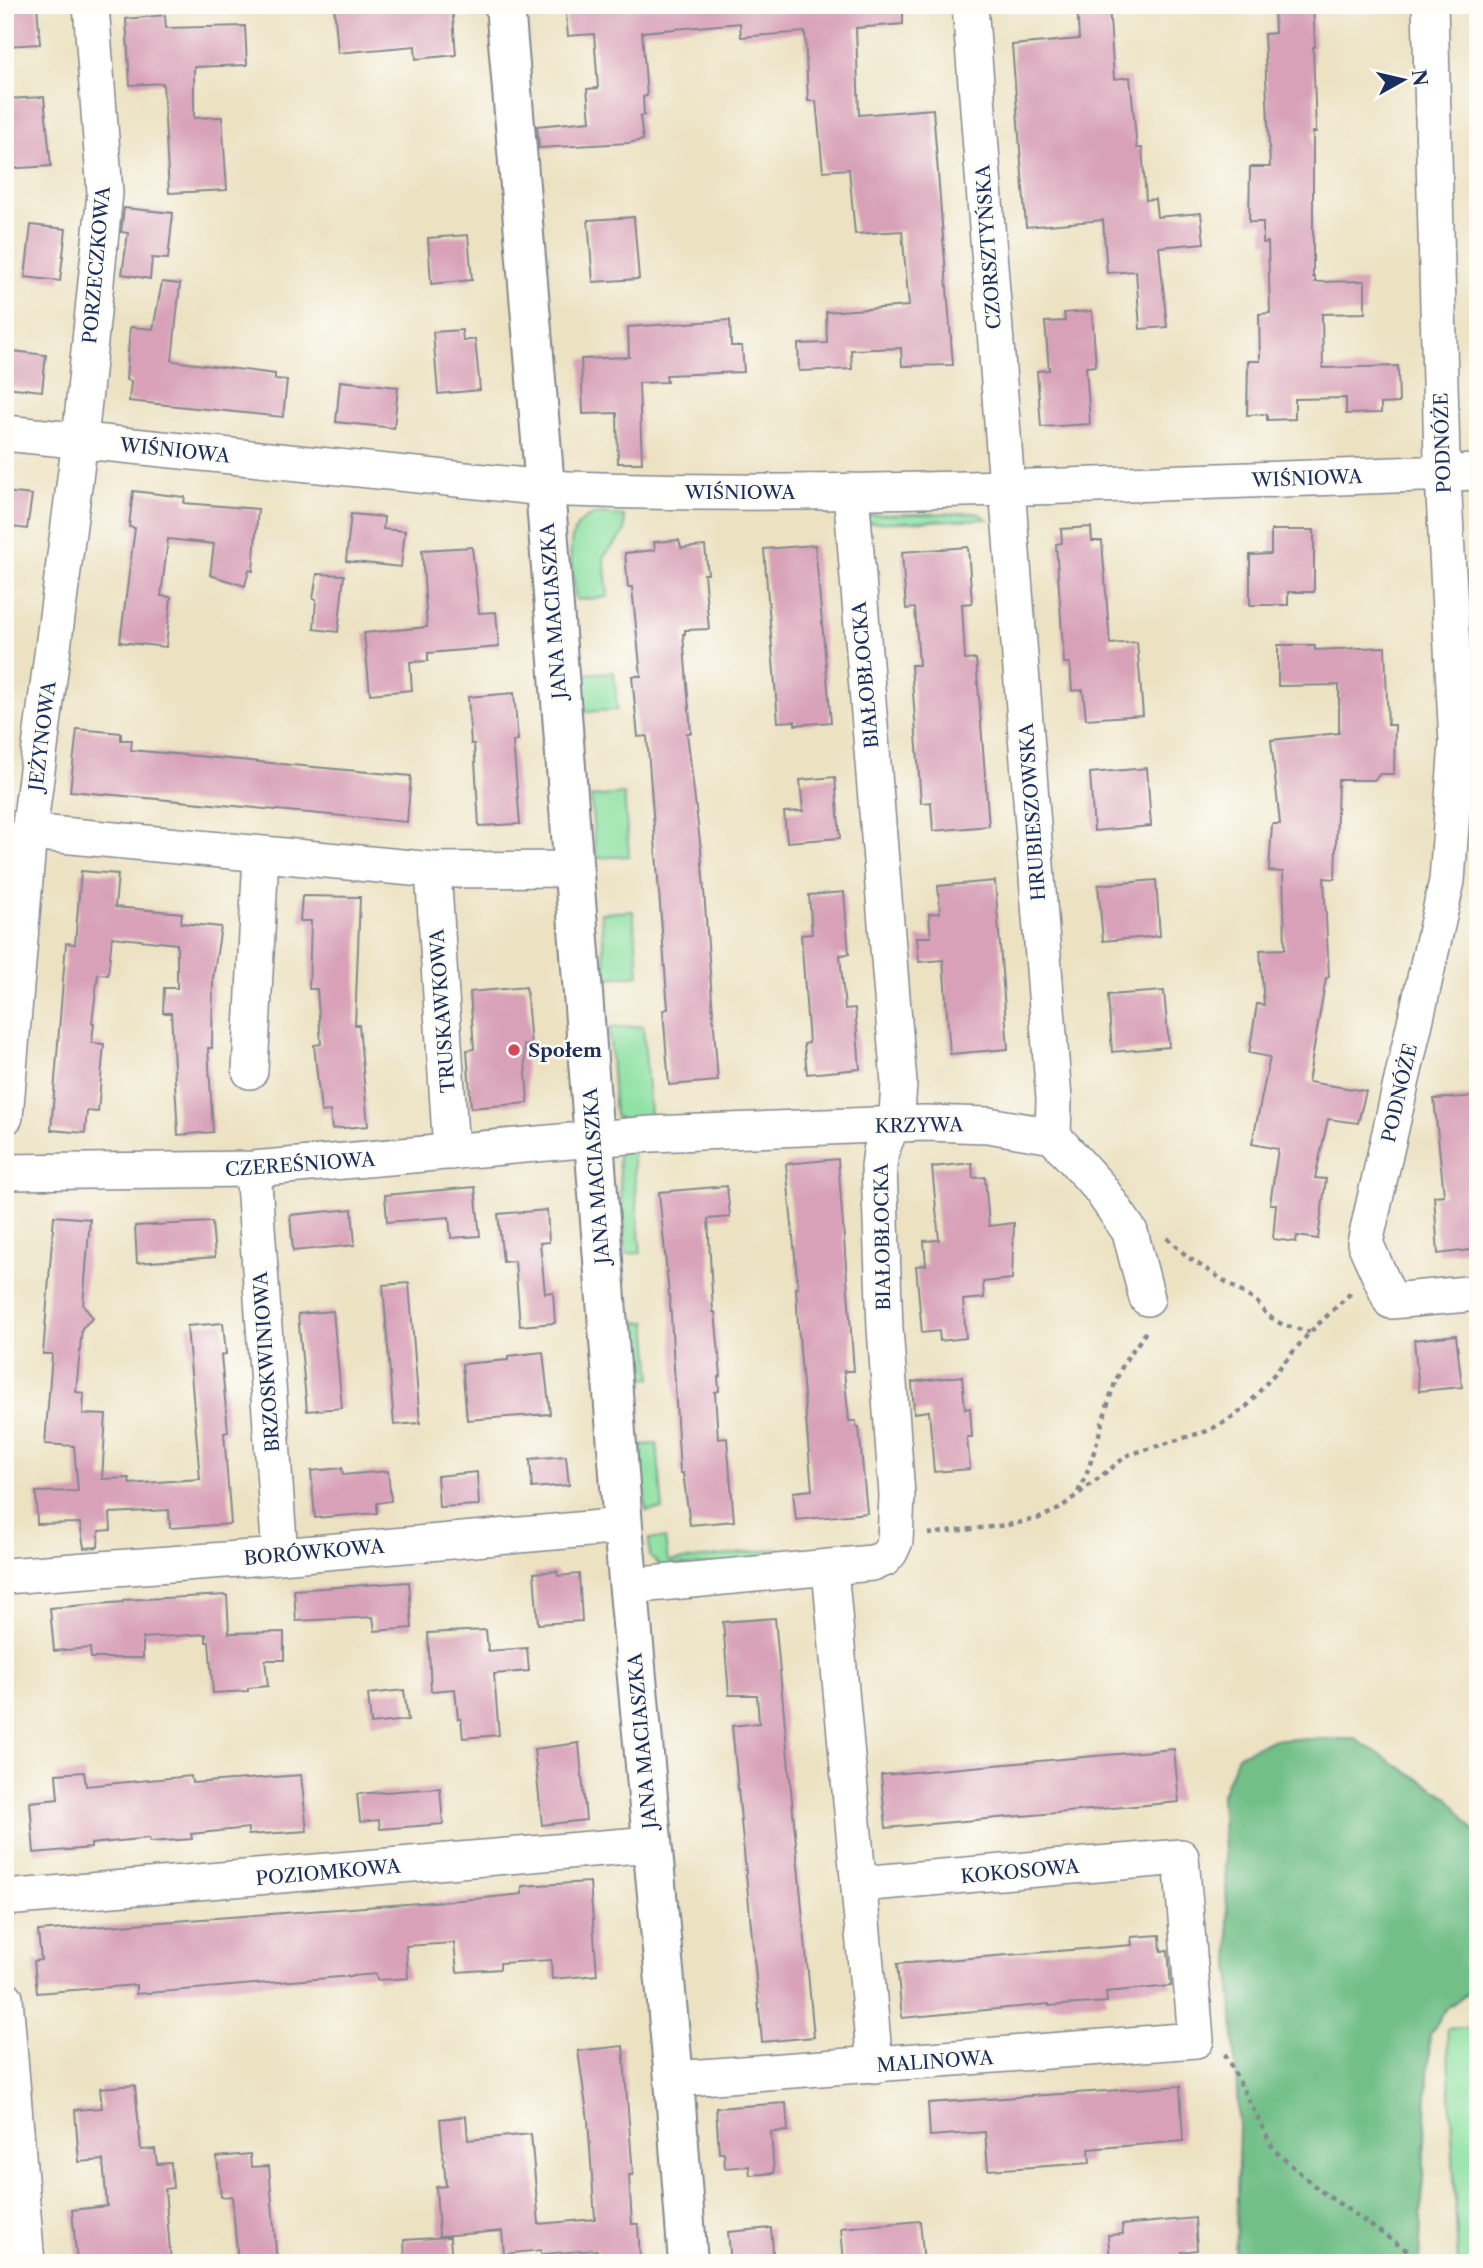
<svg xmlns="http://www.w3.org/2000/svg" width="1483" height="2268" font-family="'Libre Caslon Text',serif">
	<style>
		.green { fill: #8ee1a2; stroke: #548880; stroke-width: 2 }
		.forest { fill: #72bf88; stroke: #467773; stroke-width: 2 }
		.building { fill: #d8a1b7 }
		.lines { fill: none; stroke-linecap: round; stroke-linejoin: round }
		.minor-casing { stroke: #848890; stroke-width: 38 }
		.tertiary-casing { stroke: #848890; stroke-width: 42 }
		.path { stroke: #848890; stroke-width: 4.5; stroke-dasharray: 5 5; stroke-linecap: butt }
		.minor { stroke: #fff; stroke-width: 35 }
		.tertiary { stroke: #fff; stroke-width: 38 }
		.poi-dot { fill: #d1495b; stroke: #fdfcf7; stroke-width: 2.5 }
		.labels { text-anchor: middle; stroke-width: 5; stroke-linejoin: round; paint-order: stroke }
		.street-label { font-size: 19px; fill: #1b2f5e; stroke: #fdfcf7 }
		.poi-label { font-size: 19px; font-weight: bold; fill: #1b2f5e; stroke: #fdfcf7; text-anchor: start }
	</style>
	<rect width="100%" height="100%" fill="#fdfcf7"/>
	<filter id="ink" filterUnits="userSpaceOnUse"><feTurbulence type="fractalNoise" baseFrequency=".0143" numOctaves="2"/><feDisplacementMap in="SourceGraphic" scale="14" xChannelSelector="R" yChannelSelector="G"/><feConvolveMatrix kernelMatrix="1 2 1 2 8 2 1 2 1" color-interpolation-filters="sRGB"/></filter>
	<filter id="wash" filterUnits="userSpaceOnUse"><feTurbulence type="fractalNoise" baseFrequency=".00686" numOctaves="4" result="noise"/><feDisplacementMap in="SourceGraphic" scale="28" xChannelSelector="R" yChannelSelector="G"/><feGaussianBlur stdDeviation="1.57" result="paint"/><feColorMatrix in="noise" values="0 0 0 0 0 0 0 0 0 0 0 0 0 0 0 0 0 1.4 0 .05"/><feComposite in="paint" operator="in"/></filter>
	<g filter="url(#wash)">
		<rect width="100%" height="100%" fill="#ece2c2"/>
		<path class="green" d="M 978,513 L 987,519 L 867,523 L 866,515 Z
			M 600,514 L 624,516 L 625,532 L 604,556 L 608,597 L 576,600 C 573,569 557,520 600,514 Z
			M 614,672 L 617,710 L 584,712 L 581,674 Z
			M 624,794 L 629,856 L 596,858 L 591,797 Z
			M 633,911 L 639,975 L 606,978 L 601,913 Z
			M 643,1026 L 650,1114 L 646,1119 L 622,1119 L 615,1116 L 609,1028 Z
			M 632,1147 L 641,1253 L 626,1254 L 618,1158 L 619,1153 Z
			M 647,1322 L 652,1378 L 636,1380 L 631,1323 Z
			M 657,1444 L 663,1509 L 646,1511 L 641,1445 Z
			M 649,1539 L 665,1539 L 668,1562 L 779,1549 L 778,1562 L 661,1566 L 650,1557 Z
			M 1478,2027 L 1478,2262 L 1458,2263 L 1447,2029 Z"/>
		<path class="forest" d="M 1275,1739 L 1355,1739 L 1448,1797 L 1478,1836 L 1478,1985 L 1447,2008 L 1430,2034 L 1419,2263 L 1235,2263 L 1239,2127 L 1221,1797 L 1238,1755 Z"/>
		<g id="blocks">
			<path class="building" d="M 5,5 L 37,5 L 40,44 L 5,46 Z
				M 334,5 L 452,5 L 456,55 L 416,59 L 415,46 L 338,53 Z
				M 565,5 L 903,5 L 903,24 L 856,28 L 859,115 L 933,109 L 953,365 L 902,366 L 901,348 L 851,350 L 852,369 L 799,371 L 798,344 L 827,343 L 826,312 L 909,306 L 902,231 L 855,234 L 849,169 L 823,171 L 816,101 L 808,101 L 805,32 L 741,37 L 740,23 L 642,32 L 647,96 L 643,97 L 644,115 L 640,116 L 643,140 L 629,143 L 539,148 L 537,126 L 590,121 L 587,89 L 598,88 L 594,34 L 568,36 Z
				M 1077,5 L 1109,5 L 1114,79 L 1130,77 L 1137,148 L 1142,148 L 1146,200 L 1155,199 L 1157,217 L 1201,213 L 1204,243 L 1159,247 L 1167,327 L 1140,329 L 1136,271 L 1107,273 L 1103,220 L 1026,227 L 1012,45 L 1079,39 Z
				M 1274,5 L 1313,5 L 1315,47 L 1313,47 L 1316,132 L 1313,132 L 1313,277 L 1315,277 L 1315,282 L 1365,281 L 1365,313 L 1322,314 L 1323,368 L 1398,366 L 1399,403 L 1381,404 L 1381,413 L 1346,414 L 1346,398 L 1295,399 L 1295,419 L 1267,420 L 1267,414 L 1247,415 L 1248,361 L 1260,361 L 1259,314 L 1270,313 L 1268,242 L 1263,243 L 1263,222 L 1249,222 L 1250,167 L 1270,167 L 1264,34 L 1275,33 Z
				M 165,15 L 166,28 L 245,26 L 247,65 L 194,67 L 194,118 L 222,117 L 227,190 L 169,193 L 163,83 L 130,85 L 126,19 Z
				M 44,97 L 51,166 L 5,169 L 5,99 Z
				M 124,208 L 173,213 L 168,259 L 152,258 L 150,279 L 122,274 L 128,233 L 121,232 Z
				M 634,217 L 639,279 L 593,282 L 588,220 Z
				M 31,225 L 66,229 L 60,281 L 25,277 Z
				M 468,235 L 472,280 L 431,284 L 428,238 Z
				M 162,282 L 180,284 L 172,361 L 275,374 L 275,379 L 287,380 L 283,417 L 129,401 L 131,381 L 126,380 L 130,327 L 153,329 Z
				M 1092,311 L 1096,366 L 1086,367 L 1090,424 L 1041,427 L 1037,371 L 1049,370 L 1045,322 L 1065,321 L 1064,313 Z
				M 730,320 L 731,346 L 742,346 L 744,372 L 666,375 L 667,382 L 639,383 L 642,463 L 618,463 L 617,413 L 583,414 L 581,359 L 629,357 L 628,327 Z
				M 462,330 L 463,341 L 475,339 L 480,390 L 438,394 L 433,332 Z
				M 5,350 L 46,355 L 42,391 L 5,387 Z
				M 340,381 L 398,387 L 394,428 L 336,422 Z
				M 133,491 L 185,497 L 184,503 L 258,509 L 253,571 L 249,570 L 245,586 L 210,575 L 214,544 L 168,539 L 161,596 L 171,597 L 166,647 L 120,642 L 135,528 L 129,527 Z
				M 5,492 L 32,495 L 27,529 L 5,526 Z
				M 351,514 L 384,517 L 383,529 L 405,531 L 401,567 L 346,561 Z
				M 1091,527 L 1092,541 L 1102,541 L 1110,644 L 1137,642 L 1143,715 L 1086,719 L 1083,690 L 1072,691 L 1070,663 L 1064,663 L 1056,544 L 1062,543 L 1061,529 Z
				M 1271,530 L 1314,530 L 1314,592 L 1288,592 L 1288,605 L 1250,605 L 1250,555 L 1271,554 Z
				M 679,540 L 681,548 L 705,546 L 708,574 L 704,574 L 709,629 L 685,630 L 685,634 L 683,634 L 691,733 L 687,733 L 701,850 L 718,1081 L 669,1085 L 663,1010 L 668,1009 L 647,736 L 638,737 L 632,676 L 641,676 L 632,587 L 628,587 L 625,553 L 655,550 L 654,542 Z
				M 815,545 L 831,722 L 795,725 L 795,721 L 778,722 L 764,549 Z
				M 472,547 L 479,613 L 496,612 L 499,647 L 428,653 L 428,661 L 410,662 L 412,690 L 370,694 L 364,633 L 427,627 L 422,550 Z
				M 968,547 L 972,603 L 962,604 L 965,660 L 976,659 L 989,826 L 933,831 L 931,802 L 921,803 L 911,665 L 919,665 L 915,608 L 906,609 L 902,552 Z
				M 317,574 L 344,575 L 338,632 L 314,629 L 316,599 L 313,599 Z
				M 1278,645 L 1315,645 L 1315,650 L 1385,647 L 1388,725 L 1395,725 L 1394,774 L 1380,774 L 1374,780 L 1338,780 L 1335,879 L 1324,878 L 1329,977 L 1326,978 L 1308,1082 L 1366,1091 L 1358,1123 L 1328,1119 L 1315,1178 L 1326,1179 L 1318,1239 L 1297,1236 L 1296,1242 L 1273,1239 L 1276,1204 L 1270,1204 L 1278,1149 L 1252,1144 L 1270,1057 L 1249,1053 L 1257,1004 L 1264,1005 L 1260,950 L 1285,949 L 1283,872 L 1269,871 L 1272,824 L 1280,824 L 1271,740 L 1339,733 L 1339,685 L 1278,686 Z
				M 514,693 L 518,740 L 513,741 L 520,824 L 479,826 L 474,744 L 471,744 L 468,697 Z
				M 77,729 L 121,733 L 121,740 L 132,740 L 131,750 L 411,776 L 407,822 L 70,791 Z
				M 1147,768 L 1151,826 L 1094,831 L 1090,773 Z
				M 835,777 L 840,838 L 787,842 L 784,812 L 803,811 L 800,780 Z
				M 81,871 L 118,874 L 115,907 L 182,913 L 181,923 L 221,927 L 213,978 L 212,1048 L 208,1048 L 213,1132 L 178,1135 L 171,1013 L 163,1013 L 164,988 L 177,988 L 177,944 L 112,937 L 108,975 L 98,974 L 92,1023 L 94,1023 L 92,1043 L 104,1044 L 98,1112 L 87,1111 L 85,1133 L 51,1130 L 66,943 L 75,944 Z
				M 1156,880 L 1160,936 L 1103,941 L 1098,885 Z
				M 995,881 L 1008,1049 L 950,1054 L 943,960 L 919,962 L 917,937 L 931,937 L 929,914 L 940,913 L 938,886 Z
				M 844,892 L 849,954 L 840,955 L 845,1009 L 855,1008 L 860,1069 L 807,1074 L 804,1044 L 809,1043 L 801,935 L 812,934 L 809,895 Z
				M 302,896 L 360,897 L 355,1025 L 359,1025 L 368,1126 L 332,1129 L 330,1111 L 321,1112 L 314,1045 L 321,1044 L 317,989 L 309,989 L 311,921 L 300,921 Z
				M 526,987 L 531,1045 L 524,1045 L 528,1103 L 471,1108 L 467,1050 L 474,1049 L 470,992 Z
				M 1164,991 L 1169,1047 L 1112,1052 L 1108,995 Z
				M 1478,1096 L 1478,1249 L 1438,1254 L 1434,1196 L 1444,1195 L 1434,1099 Z
				M 838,1159 L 854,1371 L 844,1371 L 849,1421 L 856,1421 L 856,1427 L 859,1427 L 867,1513 L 796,1520 L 793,1492 L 812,1490 L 798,1326 L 796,1288 L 798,1288 L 786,1164 Z
				M 972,1163 L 973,1178 L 985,1177 L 989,1226 L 1014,1223 L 1012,1279 L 983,1282 L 984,1298 L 963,1300 L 966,1338 L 940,1341 L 939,1331 L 922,1333 L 916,1266 L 926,1265 L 924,1241 L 939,1240 L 932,1167 Z
				M 727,1186 L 730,1217 L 708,1219 L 713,1312 L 715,1312 L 721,1376 L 718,1377 L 719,1391 L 715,1392 L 718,1439 L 727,1438 L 734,1521 L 690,1525 L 683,1473 L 680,1473 L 671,1315 L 659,1192 Z
				M 475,1187 L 480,1236 L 451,1238 L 449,1217 L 387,1222 L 385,1195 Z
				M 352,1209 L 355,1245 L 293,1251 L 290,1215 Z
				M 547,1210 L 549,1242 L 540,1243 L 545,1293 L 553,1292 L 555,1323 L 520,1326 L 515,1261 L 503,1262 L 498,1214 Z
				M 54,1216 L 90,1219 L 83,1305 L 93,1318 L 82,1328 L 76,1392 L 84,1393 L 83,1414 L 106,1415 L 102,1479 L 129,1478 L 130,1484 L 200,1479 L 187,1326 L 223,1323 L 226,1354 L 221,1355 L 228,1432 L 224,1433 L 231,1524 L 170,1528 L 169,1510 L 110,1513 L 111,1530 L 99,1531 L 98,1547 L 84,1548 L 80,1523 L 37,1524 L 36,1492 L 78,1491 L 74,1446 L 45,1444 L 52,1354 L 43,1354 Z
				M 212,1222 L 215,1257 L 137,1263 L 135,1226 Z
				M 409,1283 L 420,1423 L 394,1425 L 383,1285 Z
				M 333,1311 L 342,1408 L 307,1411 L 298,1314 Z
				M 1456,1335 L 1462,1387 L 1419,1391 L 1414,1340 Z
				M 543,1352 L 550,1414 L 467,1420 L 462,1364 L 508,1360 L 508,1356 Z
				M 962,1376 L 965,1409 L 970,1408 L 972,1437 L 967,1437 L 970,1469 L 934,1472 L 929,1411 L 914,1413 L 912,1382 Z
				M 566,1456 L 569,1485 L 532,1488 L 530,1459 Z
				M 342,1468 L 343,1475 L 388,1471 L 391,1501 L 377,1503 L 377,1513 L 315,1518 L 311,1471 Z
				M 477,1472 L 479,1505 L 439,1507 L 437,1476 Z
				M 557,1571 L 558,1576 L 579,1574 L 582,1621 L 538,1624 L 534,1573 Z
				M 409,1582 L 412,1628 L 375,1631 L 373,1617 L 296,1621 L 294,1590 Z
				M 227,1595 L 229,1633 L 284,1632 L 284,1660 L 265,1660 L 268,1686 L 248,1688 L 248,1691 L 213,1693 L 209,1642 L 206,1642 L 206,1634 L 143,1638 L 143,1658 L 91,1658 L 90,1648 L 54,1651 L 50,1608 L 123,1602 L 123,1600 Z
				M 775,1618 L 814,2037 L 762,2042 L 732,1726 L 759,1723 L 757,1695 L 729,1695 L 723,1622 Z
				M 486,1630 L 488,1651 L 527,1648 L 529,1671 L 494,1674 L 499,1735 L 463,1738 L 461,1719 L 458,1719 L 455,1689 L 431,1691 L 428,1633 Z
				M 404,1690 L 408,1720 L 371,1724 L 368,1694 Z
				M 579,1743 L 586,1820 L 542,1825 L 534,1749 Z
				M 1174,1749 L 1179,1802 L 886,1828 L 881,1775 Z
				M 84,1772 L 86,1786 L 191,1776 L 192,1783 L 301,1775 L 307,1831 L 248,1835 L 248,1828 L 191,1834 L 192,1839 L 150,1842 L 149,1838 L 91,1844 L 91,1848 L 34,1853 L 30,1802 L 58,1799 L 56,1774 Z
				M 440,1788 L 443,1824 L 380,1829 L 379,1820 L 360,1822 L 357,1794 Z
				M 590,1882 L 597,1975 L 552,1979 L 551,1960 L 500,1963 L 500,1969 L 457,1972 L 454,1943 L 406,1946 L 408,1978 L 377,1980 L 376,1974 L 136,1994 L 136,1985 L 37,1993 L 34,1961 L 41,1960 L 38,1931 L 474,1899 L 522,1894 L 522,1886 Z
				M 1160,1935 L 1161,1951 L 1168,1950 L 1171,1986 L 1106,1992 L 1107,2002 L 1049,2006 L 1049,2004 L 902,2018 L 897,1964 L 1132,1945 L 1131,1937 Z
				M 623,2046 L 633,2175 L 629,2175 L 632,2224 L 638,2224 L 640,2260 L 598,2263 L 597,2250 L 541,2254 L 541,2250 L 504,2254 L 502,2231 L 439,2236 L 436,2187 L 446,2186 L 440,2119 L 466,2116 L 468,2140 L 531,2134 L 539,2224 L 595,2219 L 588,2120 L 578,2051 Z
				M 135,2085 L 141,2150 L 155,2149 L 157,2164 L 171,2163 L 173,2188 L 165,2189 L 171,2263 L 77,2263 L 72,2210 L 107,2206 L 103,2160 L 79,2162 L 75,2110 L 102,2108 L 100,2088 Z
				M 1180,2086 L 1183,2141 L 1089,2149 L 1090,2163 L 988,2170 L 985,2132 L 930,2136 L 928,2103 Z
				M 786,2103 L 788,2131 L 771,2132 L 774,2173 L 750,2175 L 749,2166 L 725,2168 L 724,2153 L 719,2153 L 716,2108 Z
				M 250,2154 L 251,2167 L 269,2166 L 277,2263 L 238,2263 L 232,2196 L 221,2197 L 217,2157 Z
				M 1195,2218 L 1197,2250 L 1182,2252 L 1182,2258 L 1110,2263 L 1108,2235 L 1123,2234 L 1122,2225 Z
				M 920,2221 L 924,2263 L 844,2263 L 841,2228 Z
				M 771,2228 L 774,2263 L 731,2263 L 728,2232 Z
				M 450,2237 L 452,2263 L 405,2263 L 404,2240 Z"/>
		</g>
	</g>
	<g filter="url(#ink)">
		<use href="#blocks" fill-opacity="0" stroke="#848890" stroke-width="2"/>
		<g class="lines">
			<defs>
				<path id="minor" d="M 970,5 L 1054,1099 L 1053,1136
					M 1430,5 L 1442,457 L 1457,743 L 1447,881 L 1365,1243 L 1391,1301 L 1478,1293
					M 5,433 L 545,488 C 729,496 912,491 1096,485 C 1223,481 1351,477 1478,472
					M 29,832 L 433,870 L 573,869
					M 433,870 L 451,1152
					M 250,1071 L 261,854
					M 5,1117 L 29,832 L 80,440 L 105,193 L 91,5
					M 253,1169 L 280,1556
					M 5,1172 L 253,1169 L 651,1134 L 925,1123 L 988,1125 L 1053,1136 L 1099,1187 L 1130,1232 L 1147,1298
					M 830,1569 L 875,2065
					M 5,1576 L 280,1556 L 623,1526
					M 629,1586 L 872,1563 L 884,1559 L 890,1552 L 895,1541 L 897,1495 L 885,1328 L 879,1167 L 881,1151 L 897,1113 L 899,1083 L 851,491
					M 5,1898 L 651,1844
					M 5,1998 L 27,2263
					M 674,2079 L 1196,2040 L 1181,1857 L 859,1884"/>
				<path id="tertiary" d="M 505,5 L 545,488 L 623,1526 L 674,2079 L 688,2263"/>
			</defs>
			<use href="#minor" class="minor-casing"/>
			<use href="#tertiary" class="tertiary-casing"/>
			<path class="path" d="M 1167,1238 L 1189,1258 L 1257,1302 L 1267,1315 L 1283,1325 L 1310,1332
				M 1078,1492 C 1099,1452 1103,1403 1124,1363 C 1130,1352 1140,1342 1146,1331
				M 928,1534 L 1007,1525 L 1037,1519 L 1059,1509 L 1128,1455 L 1207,1431 L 1227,1421 L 1247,1406 L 1310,1332 L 1353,1291
				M 1225,2054 L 1274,2150 L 1318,2189 L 1425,2263"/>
			<use href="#minor" class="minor"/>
			<use href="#tertiary" class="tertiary"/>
		</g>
	</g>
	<circle class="poi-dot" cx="514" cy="1050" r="7"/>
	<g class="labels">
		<g class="street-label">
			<text transform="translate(988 247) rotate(-94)" y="7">CZORSZTYŃSKA</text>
			<text transform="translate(96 265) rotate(-85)" y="7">PORZECZKOWA</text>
			<text transform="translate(1442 443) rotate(-92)" y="7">PODNÓŻE</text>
			<text transform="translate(175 450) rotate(6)" y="7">WIŚNIOWA</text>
			<text transform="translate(1307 478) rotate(-2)" y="7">WIŚNIOWA</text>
			<text x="740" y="499">WIŚNIOWA</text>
			<text transform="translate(553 611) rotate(-94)" y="7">JANA MACIASZKA</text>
			<text transform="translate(865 675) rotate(-95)" y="7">BIAŁOBŁOCKA</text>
			<text transform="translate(42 736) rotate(-83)" y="7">JEŻYNOWA</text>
			<text transform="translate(1032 812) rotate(-94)" y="7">HRUBIESZOWSKA</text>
			<text transform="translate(442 1011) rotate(-94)" y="7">TRUSKAWKOWA</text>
			<text transform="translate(1399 1093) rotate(-77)" y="7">PODNÓŻE</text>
			<text transform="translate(919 1125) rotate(-1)" y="7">KRZYWA</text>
			<text transform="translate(300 1164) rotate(-4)" y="7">CZEREŚNIOWA</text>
			<text transform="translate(596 1176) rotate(-94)" y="7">JANA MACIASZKA</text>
			<text transform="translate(882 1237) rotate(-91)" y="7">BIAŁOBŁOCKA</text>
			<text transform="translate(266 1362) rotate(-94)" y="7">BRZOSKWINIOWA</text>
			<text transform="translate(314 1552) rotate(-5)" y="7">BORÓWKOWA</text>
			<text transform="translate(642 1741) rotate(-95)" y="7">JANA MACIASZKA</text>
			<text transform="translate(1020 1871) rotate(-5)" y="7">KOKOSOWA</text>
			<text transform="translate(328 1872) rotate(-5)" y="7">POZIOMKOWA</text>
			<text transform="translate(935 2061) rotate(-4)" y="7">MALINOWA</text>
		</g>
		<g class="poi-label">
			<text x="528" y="1057">Społem</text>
		</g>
	</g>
	<rect width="1483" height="2268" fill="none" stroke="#fdfcf7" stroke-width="28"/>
	<g transform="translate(1403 80) rotate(82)" stroke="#fdfcf7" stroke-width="5" paint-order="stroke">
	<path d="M0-5L12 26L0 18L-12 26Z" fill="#1b2f5e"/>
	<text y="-10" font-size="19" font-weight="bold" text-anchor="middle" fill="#1b2f5e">N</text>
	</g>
</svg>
